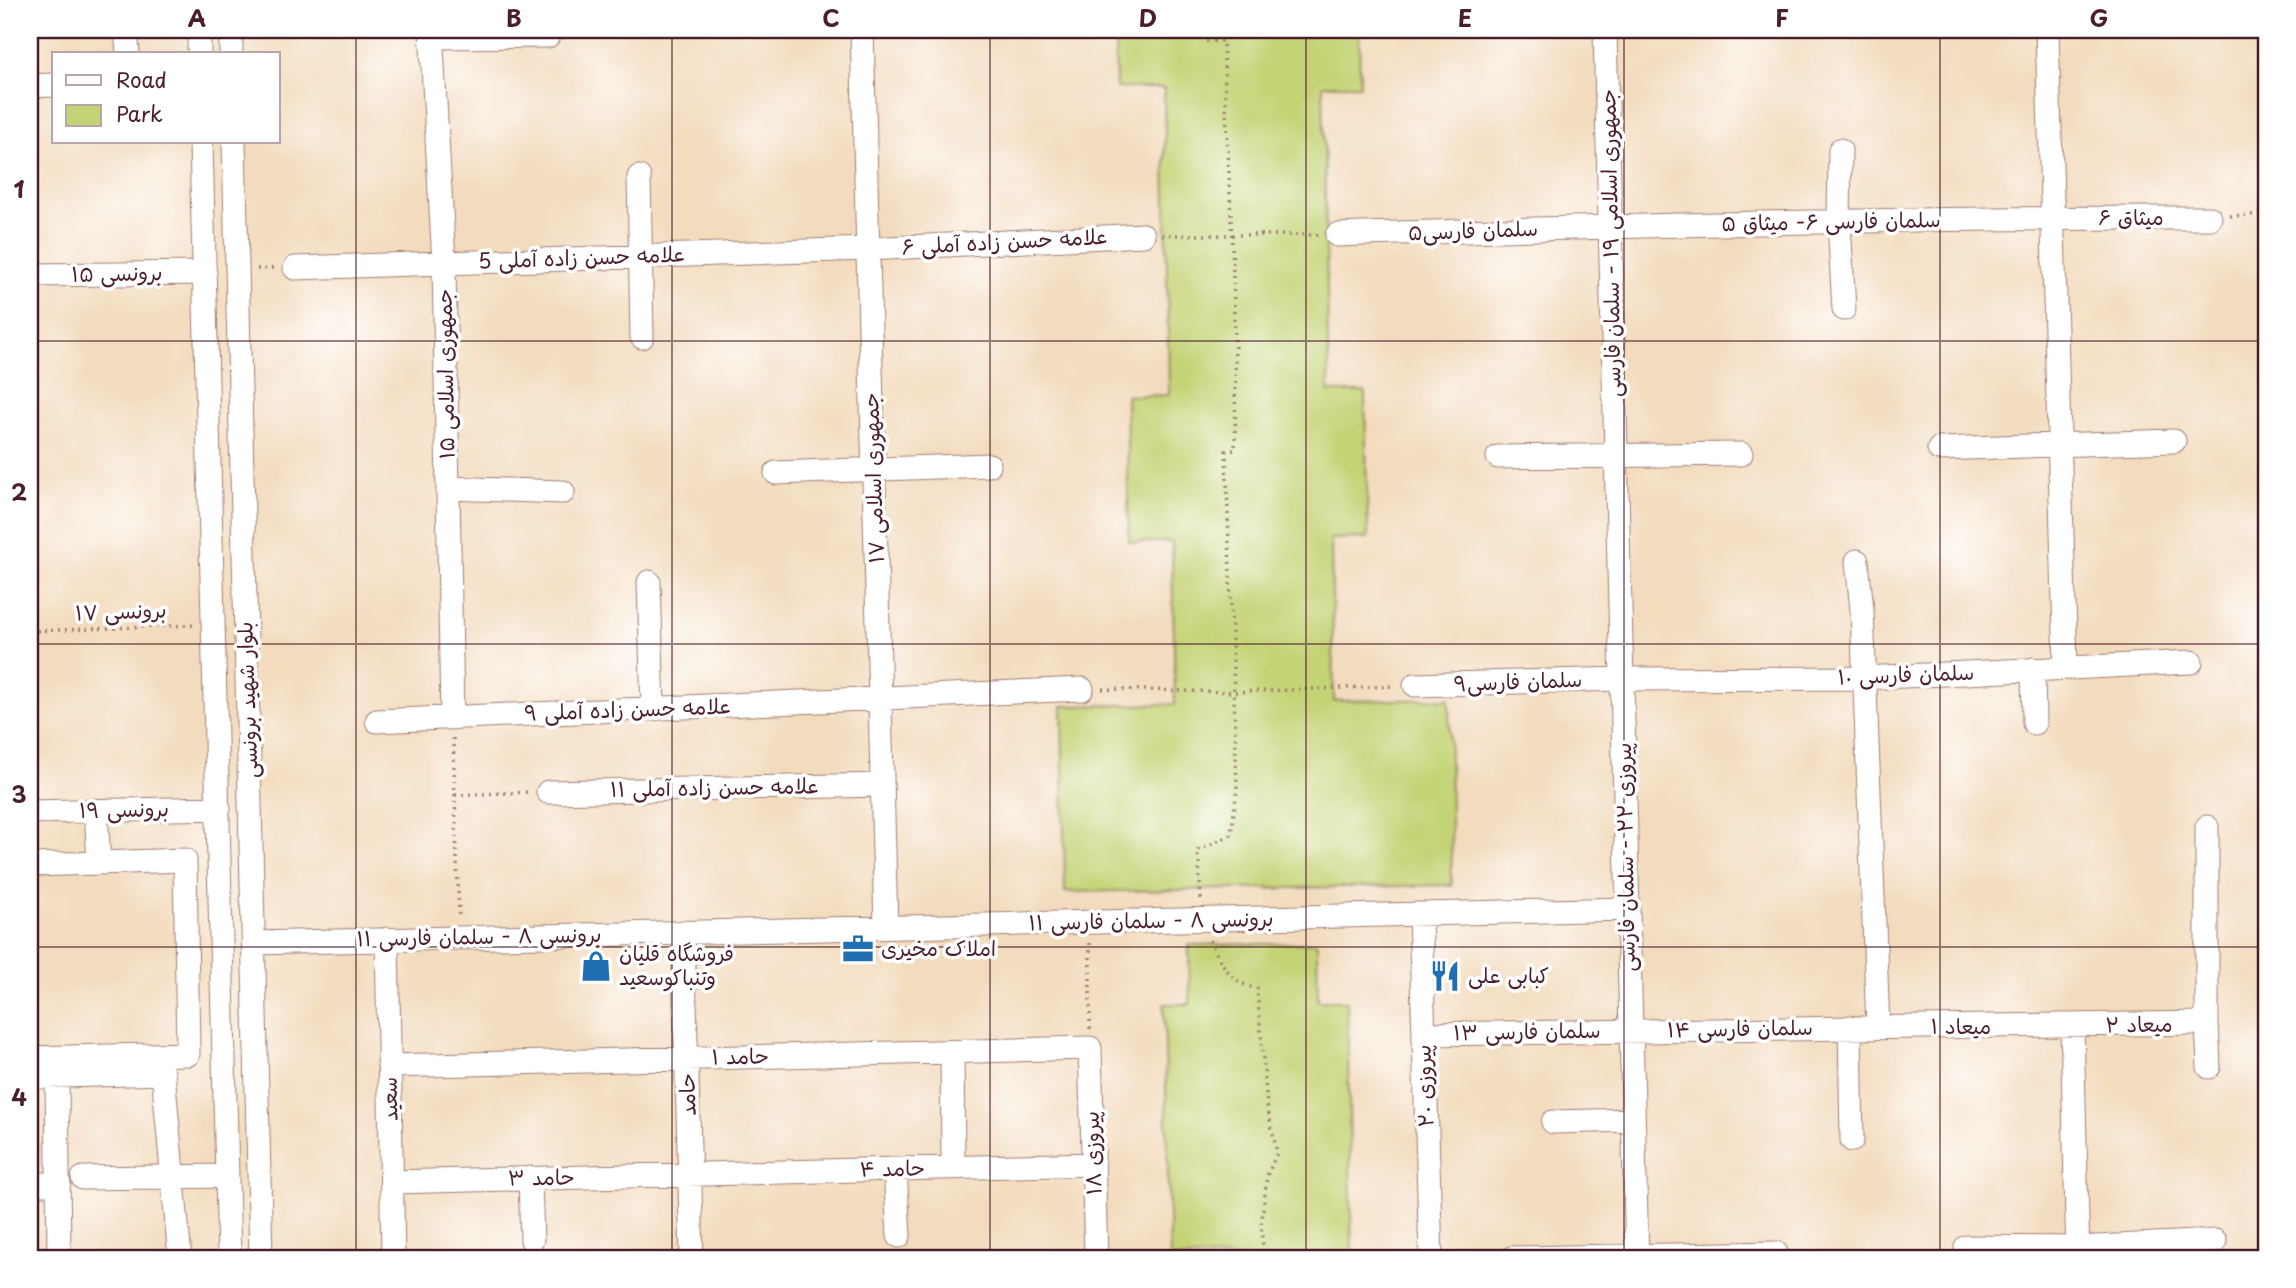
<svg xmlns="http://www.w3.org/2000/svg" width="2296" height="1288" font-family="'Playpen Sans','Playpen Sans Arabic',sans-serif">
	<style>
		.green { fill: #c4d375; stroke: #877950; stroke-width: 2 }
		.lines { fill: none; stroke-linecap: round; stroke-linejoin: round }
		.minor-casing { stroke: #9e7e74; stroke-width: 25 }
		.path { stroke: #9e7e74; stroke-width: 3.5; stroke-dasharray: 2 5; stroke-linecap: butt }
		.minor { stroke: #fff; stroke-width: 23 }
		.grid { fill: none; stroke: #4a1f2b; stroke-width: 2; stroke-opacity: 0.55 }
		.labels { text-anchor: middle; stroke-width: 7; stroke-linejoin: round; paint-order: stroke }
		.street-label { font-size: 21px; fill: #4a1f2b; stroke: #fff }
		.poi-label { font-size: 21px; fill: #4a1f2b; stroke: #fff; text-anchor: start }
		.neatline { fill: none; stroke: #4a1f2b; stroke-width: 2.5 }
		.grid-label { font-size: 23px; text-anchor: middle; font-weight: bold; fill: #4a1f2b }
	</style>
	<rect width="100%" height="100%" fill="#fff"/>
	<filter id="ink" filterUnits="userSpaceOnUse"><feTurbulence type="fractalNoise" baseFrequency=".0143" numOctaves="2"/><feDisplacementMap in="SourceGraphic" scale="14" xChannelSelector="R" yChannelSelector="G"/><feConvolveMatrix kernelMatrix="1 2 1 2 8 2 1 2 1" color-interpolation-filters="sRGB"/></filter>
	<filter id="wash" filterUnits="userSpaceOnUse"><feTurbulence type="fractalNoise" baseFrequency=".00686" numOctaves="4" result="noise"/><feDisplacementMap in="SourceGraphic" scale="28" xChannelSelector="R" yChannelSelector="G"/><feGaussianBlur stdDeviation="1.57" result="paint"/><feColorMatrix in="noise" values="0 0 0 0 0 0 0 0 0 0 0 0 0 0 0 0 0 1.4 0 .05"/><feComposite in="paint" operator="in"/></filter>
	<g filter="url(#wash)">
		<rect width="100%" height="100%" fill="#f3dcbe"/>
		<path class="green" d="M 1115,30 L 1359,30 L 1360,85 L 1323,85 L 1329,392 L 1365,392 L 1368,538 L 1331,539 L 1334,701 L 1449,699 L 1452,885 L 1065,892 L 1062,706 L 1175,704 L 1172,542 L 1129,542 L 1126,396 L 1169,395 L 1164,88 L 1116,88 Z
			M 1317,943 L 1318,1001 L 1347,1001 L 1352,1258 L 1170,1258 L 1164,1004 L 1190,1004 L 1189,945 Z"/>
	</g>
	<g filter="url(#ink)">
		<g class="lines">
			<defs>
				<path id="minor" d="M 126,30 L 128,54
					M 199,30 L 199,54
					M 231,30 L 231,54
					M 431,30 L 444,263 L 452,718
					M 862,30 L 886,927
					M 1605,30 L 1637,1258
					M 2047,30 L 2066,668
					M 432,37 L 548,36
					M 30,86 L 54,85
					M 201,142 L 229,1258
					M 234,142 L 261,1258
					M 1840,150 L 1839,222 L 1844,309
					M 639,177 L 642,337
					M 1337,235 C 1628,226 1919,217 2210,218
					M 295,268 L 868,249 L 1143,235
					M 30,275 L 205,273
					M 1939,449 L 2174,441
					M 1498,457 L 1741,454
					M 776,473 L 989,465
					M 448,488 L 563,492
					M 1857,561 L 1862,610 L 1878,1027
					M 649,582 L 653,709
					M 2033,669 L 2034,723
					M 1415,685 L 1622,679 L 1863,678 L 2191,662
					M 377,721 L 1082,689
					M 548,792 L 882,785
					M 30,812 L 219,808
					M 2207,827 L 2207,1023 L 2209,1067
					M 30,865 L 99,863 L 96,811
					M 1420,914 L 1431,1258
					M 683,932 L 692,1258
					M 387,939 L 393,1258
					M 255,943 L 1628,909
					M 2072,1026 L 2078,1258
					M 1850,1027 L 1852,1140
					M 1424,1034 L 2207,1023
					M 952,1052 L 953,1167
					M 30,1058 L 188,1054 L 185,860 L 99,863
					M 389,1066 L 1090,1048 L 1096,1258
					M 30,1077 L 163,1073 L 180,1258
					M 57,1077 L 59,1258
					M 1553,1122 L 1633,1120
					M 895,1169 L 899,1236
					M 83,1178 L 227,1176
					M 530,1178 L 532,1240
					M 392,1182 L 1093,1164
					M 30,1184 L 59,1184
					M 1966,1247 L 2077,1248 L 2215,1241
					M 1512,1258 L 1776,1253"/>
			</defs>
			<use href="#minor" class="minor-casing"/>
			<path class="path" d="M 2230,216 L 2266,214
				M 1162,235 L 1319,235
				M 257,269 L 277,268
				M 30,631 L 195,625
				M 1102,689 L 1234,692 L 1395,686
				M 453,738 L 459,919
				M 455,795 L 530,792
				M 1201,899 L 1198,850 L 1231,835 L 1237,789 L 1226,451 L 1235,450 C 1237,314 1229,177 1223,41 L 1204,41 L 1204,30
				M 1210,940 C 1218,960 1233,986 1257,988 L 1267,1105 L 1277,1153 L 1267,1176 L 1261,1226 L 1264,1258
				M 1090,1029 L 1090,942"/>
			<use href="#minor" class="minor"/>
		</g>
	</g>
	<path class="grid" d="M 356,30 L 356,1258M 672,30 L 672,1258M 990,30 L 990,1258M 1306,30 L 1306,1258M 1624,30 L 1624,1258M 1940,30 L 1940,1258M 30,341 L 2266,341M 30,644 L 2266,644M 30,947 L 2266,947"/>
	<defs>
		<symbol id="office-bare" viewBox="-9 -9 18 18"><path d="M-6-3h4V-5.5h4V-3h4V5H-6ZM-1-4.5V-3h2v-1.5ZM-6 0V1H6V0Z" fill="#1f6fb2" stroke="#fff" stroke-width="2.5" paint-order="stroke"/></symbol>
		<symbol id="shop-bare" viewBox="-9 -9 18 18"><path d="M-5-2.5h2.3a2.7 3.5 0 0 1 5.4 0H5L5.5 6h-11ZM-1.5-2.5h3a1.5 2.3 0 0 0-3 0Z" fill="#1f6fb2" stroke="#fff" stroke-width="2.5" paint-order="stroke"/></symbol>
		<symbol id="restaurant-bare" viewBox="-9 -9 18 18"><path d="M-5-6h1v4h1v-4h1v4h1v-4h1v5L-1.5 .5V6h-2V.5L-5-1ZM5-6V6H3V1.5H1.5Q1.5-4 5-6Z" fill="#1f6fb2" stroke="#fff" stroke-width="2.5" paint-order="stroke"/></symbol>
	</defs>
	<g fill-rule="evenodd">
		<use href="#office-bare" x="836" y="927" width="44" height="44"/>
		<use href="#shop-bare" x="574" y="944" width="44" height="44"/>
		<use href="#restaurant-bare" x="1423" y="954" width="44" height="44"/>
	</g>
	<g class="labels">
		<g class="street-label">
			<text x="2131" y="225">میثاق ۶</text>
			<text transform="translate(1831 222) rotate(-1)" y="7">سلمان فارسی ۶- میثاق ۵</text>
			<text transform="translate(1473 231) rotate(-2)" y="7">سلمان فارسی۵</text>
			<text transform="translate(1005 242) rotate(-3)" y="7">علامه حسن زاده آملی ۶</text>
			<text transform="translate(1611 243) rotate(-91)" y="7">جمهوری اسلامی ۱۹ - سلمان فارسی</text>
			<text transform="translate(582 258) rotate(-2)" y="7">علامه حسن زاده آملی 5</text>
			<text transform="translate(117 274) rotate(-1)" y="7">برونسی ۱۵</text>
			<text transform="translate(446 374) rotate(-91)" y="7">جمهوری اسلامی ۱۵</text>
			<text transform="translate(874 478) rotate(-92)" y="7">جمهوری اسلامی ۱۷</text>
			<text transform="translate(121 612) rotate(-2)" y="7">برونسی ۱۷</text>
			<text transform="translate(1906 675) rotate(-2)" y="7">سلمان فارسی ۱۰</text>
			<text transform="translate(1518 682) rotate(-2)" y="7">سلمان فارسی۹</text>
			<text transform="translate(248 700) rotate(-92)" y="7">بلوار شهید برونسی</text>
			<text transform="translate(628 710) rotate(-2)" y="7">علامه حسن زاده آملی ۹</text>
			<text transform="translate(715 788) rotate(-1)" y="7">علامه حسن زاده آملی ۱۱</text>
			<text transform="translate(124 810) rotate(-1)" y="7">برونسی ۱۹</text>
			<text transform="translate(1626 857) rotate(-91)" y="7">پیروزی ۲۲ - سلمان فارسی</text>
			<text transform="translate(1151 921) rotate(-1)" y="7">برونسی ۸ - سلمان فارسی ۱۱</text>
			<text transform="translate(479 937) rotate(-1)" y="7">برونسی ۸ - سلمان فارسی ۱۱</text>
			<text transform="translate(2139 1025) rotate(-1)" y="7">میعاد ۲</text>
			<text x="1961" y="1034">میعاد ۱</text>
			<text transform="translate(1740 1029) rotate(-1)" y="7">سلمان فارسی ۱۴</text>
			<text transform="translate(1527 1032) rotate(-1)" y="7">سلمان فارسی ۱۳</text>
			<text transform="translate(740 1057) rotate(-1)" y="7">حامد ۱</text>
			<text transform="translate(1425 1086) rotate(-92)" y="7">پیروزی ۲۰</text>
			<text transform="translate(688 1095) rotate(-92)" y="7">حامد</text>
			<text transform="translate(390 1099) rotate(-91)" y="7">سعید</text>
			<text transform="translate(1093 1153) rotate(-92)" y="7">پیروزی ۱۸</text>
			<text transform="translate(892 1169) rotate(-1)" y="7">حامد ۴</text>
			<text transform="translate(541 1178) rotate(-1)" y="7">حامد ۳</text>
		</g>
		<g class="poi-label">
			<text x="881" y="956">املاک مخیری</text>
			<text x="619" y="961">فروشگاه قلیان<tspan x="619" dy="24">وتنباکوسعید</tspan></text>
			<text x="1468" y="983">کبابی علی</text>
		</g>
	</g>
	<rect width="2296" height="1288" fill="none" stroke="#fff" stroke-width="77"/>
	<rect x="52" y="52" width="228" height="91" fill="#ffffff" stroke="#b7a5aa" stroke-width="2"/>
	<rect x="66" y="75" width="35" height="10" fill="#ffffff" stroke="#b7a5aa" stroke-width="2"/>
	<text x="116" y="88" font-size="21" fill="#4a1f2b">Road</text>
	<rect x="66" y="105" width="35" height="21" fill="#c4d375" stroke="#b7a5aa" stroke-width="2"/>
	<text x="116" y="122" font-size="21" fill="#4a1f2b">Park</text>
	<rect x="38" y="38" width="2220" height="1212" class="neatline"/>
	<g class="grid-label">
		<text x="197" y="27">A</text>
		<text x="514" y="27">B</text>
		<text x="831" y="27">C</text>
		<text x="1148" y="27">D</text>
		<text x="1465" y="27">E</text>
		<text x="1782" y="27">F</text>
		<text x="2099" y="27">G</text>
		<text x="19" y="198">1</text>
		<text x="19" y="501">2</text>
		<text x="19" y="803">3</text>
		<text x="19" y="1106">4</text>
	</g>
</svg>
